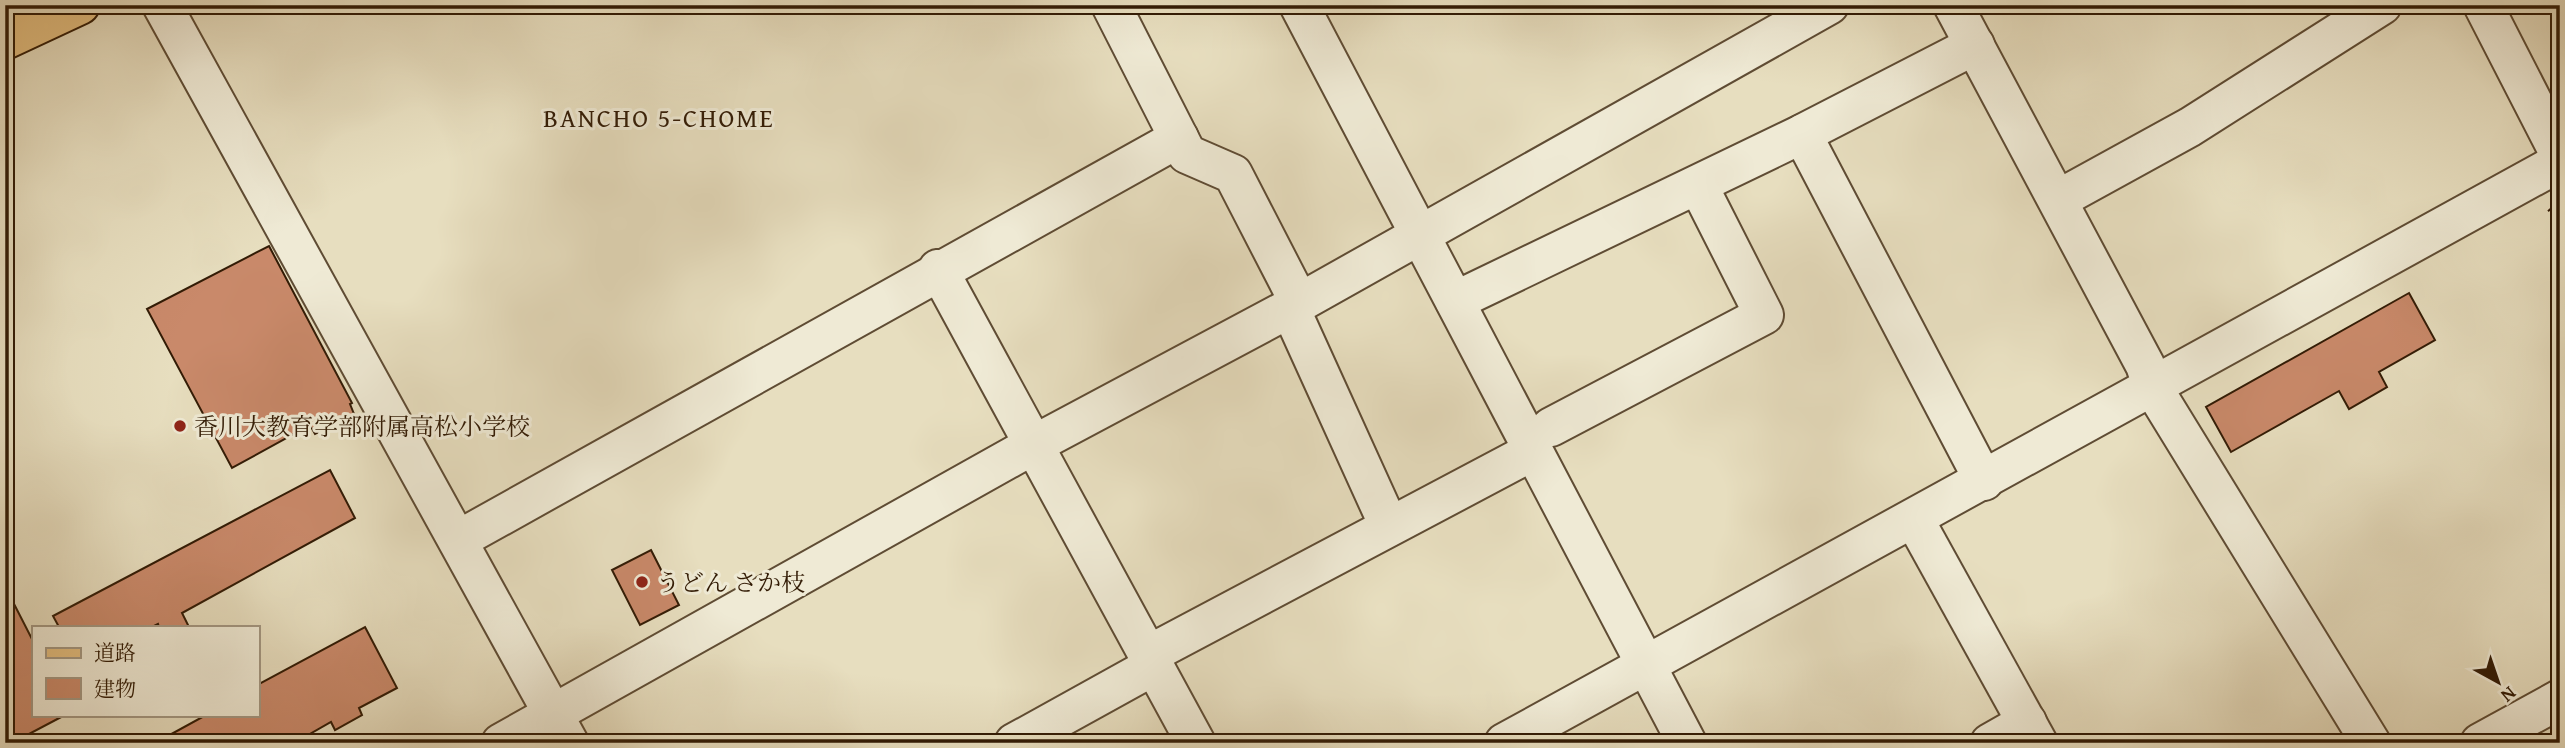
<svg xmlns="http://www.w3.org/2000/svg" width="2565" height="748" font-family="'Gentium Book Plus','Noto Serif JP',serif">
	<rect width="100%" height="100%" fill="#e7debf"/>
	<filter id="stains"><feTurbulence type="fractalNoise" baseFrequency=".00286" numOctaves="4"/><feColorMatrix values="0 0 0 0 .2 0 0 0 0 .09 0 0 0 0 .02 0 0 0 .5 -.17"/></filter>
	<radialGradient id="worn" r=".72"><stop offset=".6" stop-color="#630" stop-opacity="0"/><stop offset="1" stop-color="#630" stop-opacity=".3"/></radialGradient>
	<g fill="#c9896a" stroke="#321b05" stroke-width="2">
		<path d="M269,246L352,403L350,404L354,414L315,434L310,425L232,468L147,309Z"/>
		<path d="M2409,293L2435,340L2379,372L2387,387L2349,409L2339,391L2231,452L2206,407Z"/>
		<path d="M330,470L355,518L182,613L189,627H159L158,624L152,627H59L53,616Z"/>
		<path d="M651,550L679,605L640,625L612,570Z"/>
		<path d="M12,600L33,641V715H65L12,743H5V604Z"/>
		<path d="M365,627L397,688L359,708L362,715L335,730L331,722L294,743H155L206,715H257V685Z"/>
	</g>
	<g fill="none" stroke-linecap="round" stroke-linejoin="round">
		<defs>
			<g id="minor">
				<path d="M162,5L569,743"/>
				<path d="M1111,5L1187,154L1233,174L1299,302"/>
				<path d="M1299,5L1687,743"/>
				<path d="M1953,5L2145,365L2153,388L2371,743"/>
				<path d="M2483,5L2560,155"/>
				<path d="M1802,134L1984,481"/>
				<path d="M2059,199L2190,127L2382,5"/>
				<path d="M938,269L1196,743"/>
				<path d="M1455,301L1802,134L1975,45"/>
				<path d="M1290,308L1389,526"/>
				<path d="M1551,427L1764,315L1698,185"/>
				<path d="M1914,519L2038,743"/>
				<path d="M458,540L1179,138"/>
				<path d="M1148,655L1516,460"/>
				<path d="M501,743L1035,444L1290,308L1829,5"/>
				<path d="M1014,743L1155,665"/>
				<path d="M1504,743L2560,162"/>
				<path d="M1990,743L2027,722"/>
				<path d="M2480,743L2560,699"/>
			</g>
			<path id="major" d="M5,40L80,5"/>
		</defs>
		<use href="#minor" stroke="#5f4c34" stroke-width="42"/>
		<use href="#major" stroke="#321b05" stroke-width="42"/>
		<path stroke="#321b05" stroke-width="4.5" stroke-dasharray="2 3.5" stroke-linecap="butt" d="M2549,209L2560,221"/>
		<use href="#minor" stroke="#efead5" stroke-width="38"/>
		<use href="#major" stroke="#e4bf80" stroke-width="38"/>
	</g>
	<g fill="#8f2418" stroke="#efead5" stroke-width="2.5">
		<circle cx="180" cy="426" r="7"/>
		<circle cx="642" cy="582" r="7"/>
	</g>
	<g text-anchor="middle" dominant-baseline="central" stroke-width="6" stroke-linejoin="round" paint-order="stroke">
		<g font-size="24" fill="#321b05" stroke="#efead5" text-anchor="start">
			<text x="194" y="426">香川大教育学部附属高松小学校</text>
			<text x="656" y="582">うどん さか枝</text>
		</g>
		<g font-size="26" letter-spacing="2" fill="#321b05" stroke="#efead5">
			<text x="659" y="117">BANCHO 5-CHOME</text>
		</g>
	</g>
	<rect width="2565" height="748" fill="none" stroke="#e7debf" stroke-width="28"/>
	<rect x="7" y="7" width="2551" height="734" fill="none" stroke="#321b05" stroke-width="3.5"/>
	<rect x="14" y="14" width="2537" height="720" fill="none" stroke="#321b05" stroke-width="2"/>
	<rect x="32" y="626" width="228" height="91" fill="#efead5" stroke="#a39782" stroke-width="2"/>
	<rect x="46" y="648" width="35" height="10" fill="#e4bf80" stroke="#a39782" stroke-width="2"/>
	<text x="94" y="660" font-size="21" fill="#321b05">道路</text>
	<rect x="46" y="678" width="35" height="21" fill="#c9896a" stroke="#a39782" stroke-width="2"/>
	<text x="94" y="696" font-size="21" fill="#321b05">建物</text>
	<g transform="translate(2498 682) rotate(140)" stroke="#efead5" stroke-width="5" paint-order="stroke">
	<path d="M0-5L12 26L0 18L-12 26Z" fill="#321b05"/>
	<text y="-10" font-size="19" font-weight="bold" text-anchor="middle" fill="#321b05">N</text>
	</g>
	<rect width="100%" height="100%" filter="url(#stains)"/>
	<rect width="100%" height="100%" fill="url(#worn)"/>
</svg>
